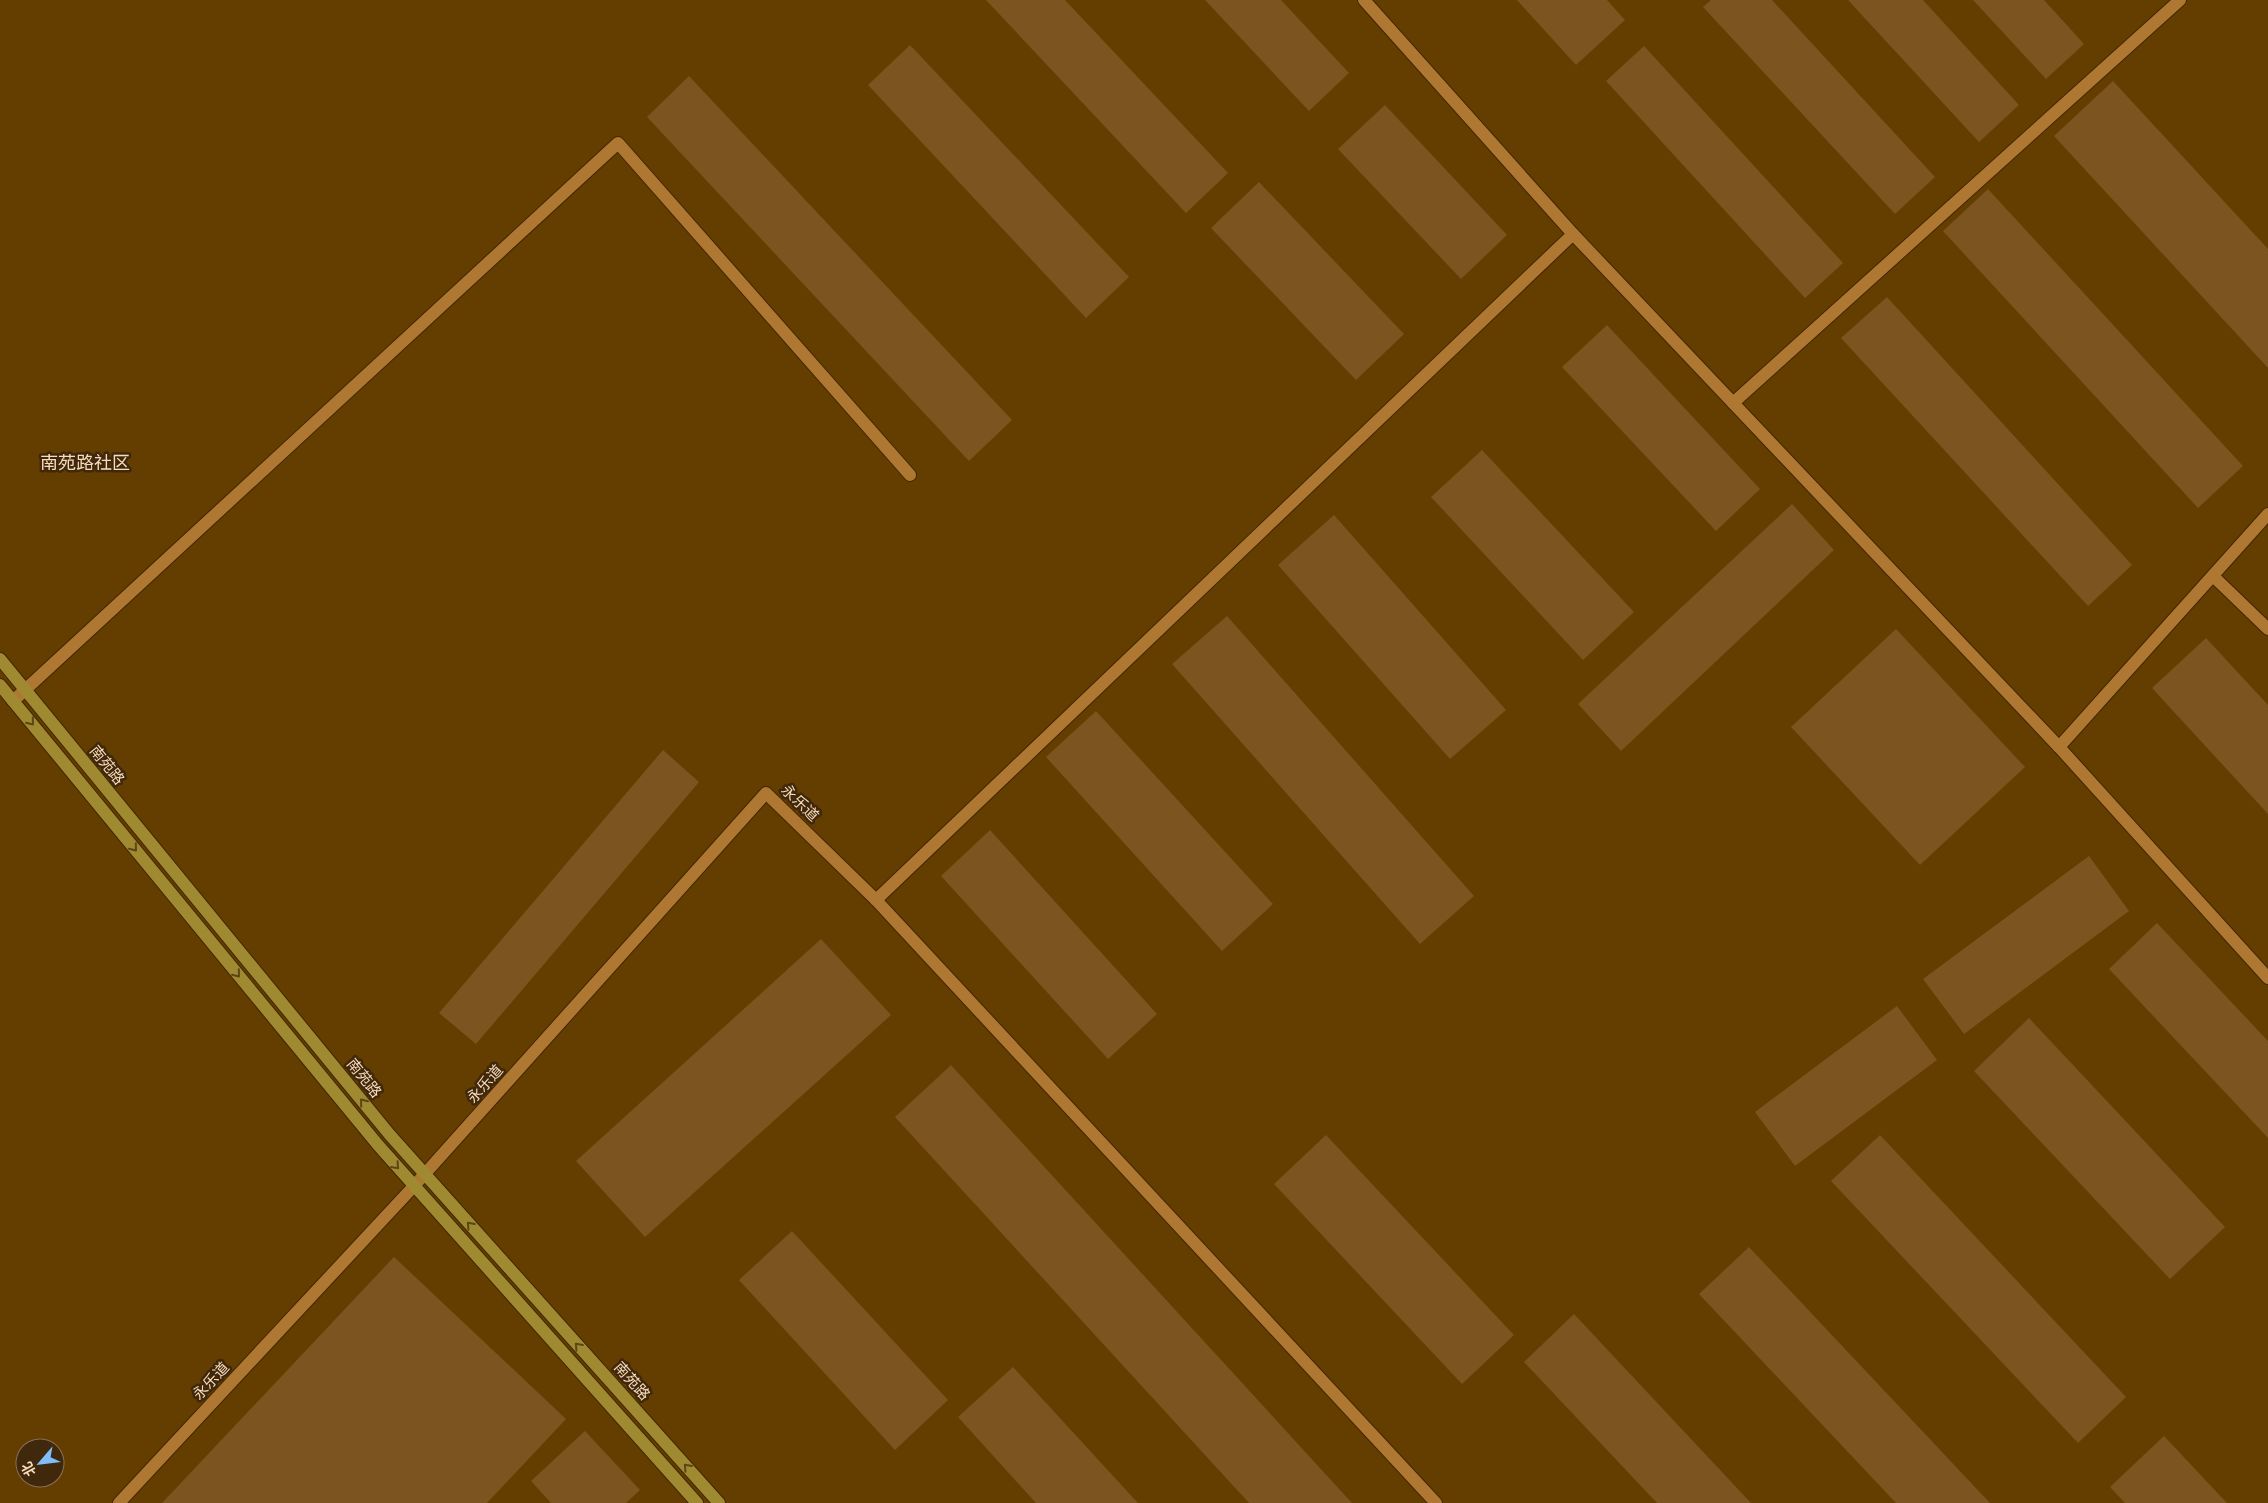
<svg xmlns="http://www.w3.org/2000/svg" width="2268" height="1503" font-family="Cabin,'Noto Sans SC',sans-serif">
	<rect width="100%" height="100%" fill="#643d00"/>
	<g fill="#7c541f">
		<path d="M986,0H1065L1228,173L1186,213Z"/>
		<path d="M1205,0H1281L1349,73L1309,111Z"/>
		<path d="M1517,0H1607L1625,20L1576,65Z"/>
		<path d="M1711,0H1772L1935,177L1895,214L1703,7Z"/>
		<path d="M1848,0H1923L2019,105L1979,142Z"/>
		<path d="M1973,0H2044L2084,44L2046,79Z"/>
		<path d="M910,45L1129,277L1086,318L868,85Z"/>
		<path d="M1644,46L1843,263L1805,298L1606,81Z"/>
		<path d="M689,76L1012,420L969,461L647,117Z"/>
		<path d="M2113,81L2268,249V368L2054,136Z"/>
		<path d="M1385,105L1507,235L1461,279L1338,149Z"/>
		<path d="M1259,182L1404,334L1356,380L1211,228Z"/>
		<path d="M1988,189L2243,466L2198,508L1943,231Z"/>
		<path d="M1887,297L2132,565L2088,606L1841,338Z"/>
		<path d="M1607,325L1760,489L1716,531L1562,367Z"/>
		<path d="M1482,450L1634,612L1583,660L1431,497Z"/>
		<path d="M1792,504L1834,550L1621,751L1578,704Z"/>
		<path d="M1334,515L1506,710L1450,759L1278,565Z"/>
		<path d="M1227,616L1474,896L1420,944L1172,664Z"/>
		<path d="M1896,629L2025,767L1920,865L1791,727Z"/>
		<path d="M2206,638L2268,705V814L2152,688Z"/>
		<path d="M1096,711L1273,904L1222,951L1046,757Z"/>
		<path d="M663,750L699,782L476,1044L439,1013Z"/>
		<path d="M990,830L1157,1014L1108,1059L941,876Z"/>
		<path d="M2089,856L2129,911L1964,1034L1923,979Z"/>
		<path d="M2157,923L2268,1041V1138L2109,969Z"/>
		<path d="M821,939L891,1015L645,1237L576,1161Z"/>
		<path d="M1897,1006L1937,1060L1795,1166L1755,1112Z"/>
		<path d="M2029,1018L2225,1227L2170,1279L1974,1071Z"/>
		<path d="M951,1065L1352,1503H1249L895,1117Z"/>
		<path d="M1326,1135L1514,1335L1462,1384L1274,1184Z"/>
		<path d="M1880,1135L2126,1397L2078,1443L1831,1181Z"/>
		<path d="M792,1231L948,1400L895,1450L739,1280Z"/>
		<path d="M1749,1247L1990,1503H1896L1699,1294Z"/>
		<path d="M394,1257L566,1419L487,1503H162Z"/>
		<path d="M1574,1314L1751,1503H1657L1524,1362Z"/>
		<path d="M1013,1367L1138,1503H1036L958,1417Z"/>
		<path d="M585,1431L640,1490L626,1503H551L531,1481Z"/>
		<path d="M2164,1436L2227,1503H2125L2110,1487Z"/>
	</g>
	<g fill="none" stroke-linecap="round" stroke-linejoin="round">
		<defs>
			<g id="street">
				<path d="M1364,0L1573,234L2059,747L2268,978"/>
				<path d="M1733,403L2180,0"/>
				<path d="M2213,576L2268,629"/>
				<path d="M13,701L618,143L910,475"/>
				<path d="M2059,747L2268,514"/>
				<path d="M876,900L1573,234"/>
				<path d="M119,1503L414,1186L766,793L876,900L1436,1503"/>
			</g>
			<g id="secondary">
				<path d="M0,659L390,1135L719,1503"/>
				<path d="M0,685L378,1145L697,1503"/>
			</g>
		</defs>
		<use href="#street" stroke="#422700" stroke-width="14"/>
		<use href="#secondary" stroke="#422700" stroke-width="14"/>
		<use href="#street" stroke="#ae7832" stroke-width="12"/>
		<use href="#secondary" stroke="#9f8931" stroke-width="12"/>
	</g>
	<defs><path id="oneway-chevron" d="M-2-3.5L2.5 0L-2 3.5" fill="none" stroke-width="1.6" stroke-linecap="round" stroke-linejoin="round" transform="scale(1.25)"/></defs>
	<g stroke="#5c4516">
		<use href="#oneway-chevron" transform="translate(31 722) rotate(51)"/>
		<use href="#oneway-chevron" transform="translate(134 848) rotate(51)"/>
		<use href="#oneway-chevron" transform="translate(237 974) rotate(51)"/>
		<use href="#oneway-chevron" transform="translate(363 1102) rotate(-129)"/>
		<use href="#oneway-chevron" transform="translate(396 1166) rotate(48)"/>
		<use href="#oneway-chevron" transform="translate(470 1225) rotate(-132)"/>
		<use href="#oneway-chevron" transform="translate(578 1346) rotate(-132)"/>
		<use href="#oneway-chevron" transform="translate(687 1467) rotate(-132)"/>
	</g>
	<g text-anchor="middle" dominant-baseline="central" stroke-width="5" stroke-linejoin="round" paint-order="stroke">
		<g font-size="15" fill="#f8dbba" stroke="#3f280b">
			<text transform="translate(107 765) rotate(51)">南苑路</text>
			<text transform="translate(800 803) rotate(44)">永乐道</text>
			<text transform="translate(364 1078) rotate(51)">南苑路</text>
			<text transform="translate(485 1084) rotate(-48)">永乐道</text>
			<text transform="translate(211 1381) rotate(-47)">永乐道</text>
			<text transform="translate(632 1381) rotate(48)">南苑路</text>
		</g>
		<g font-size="18" fill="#f8dbba" stroke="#3f280b">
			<text x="85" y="463">南苑路社区</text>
		</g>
	</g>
	<g transform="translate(40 1463) rotate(242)"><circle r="24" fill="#3f280b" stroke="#897051"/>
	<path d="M0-4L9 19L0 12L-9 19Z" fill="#81bdfa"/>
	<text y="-8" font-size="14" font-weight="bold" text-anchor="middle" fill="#f8dbba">北</text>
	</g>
</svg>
